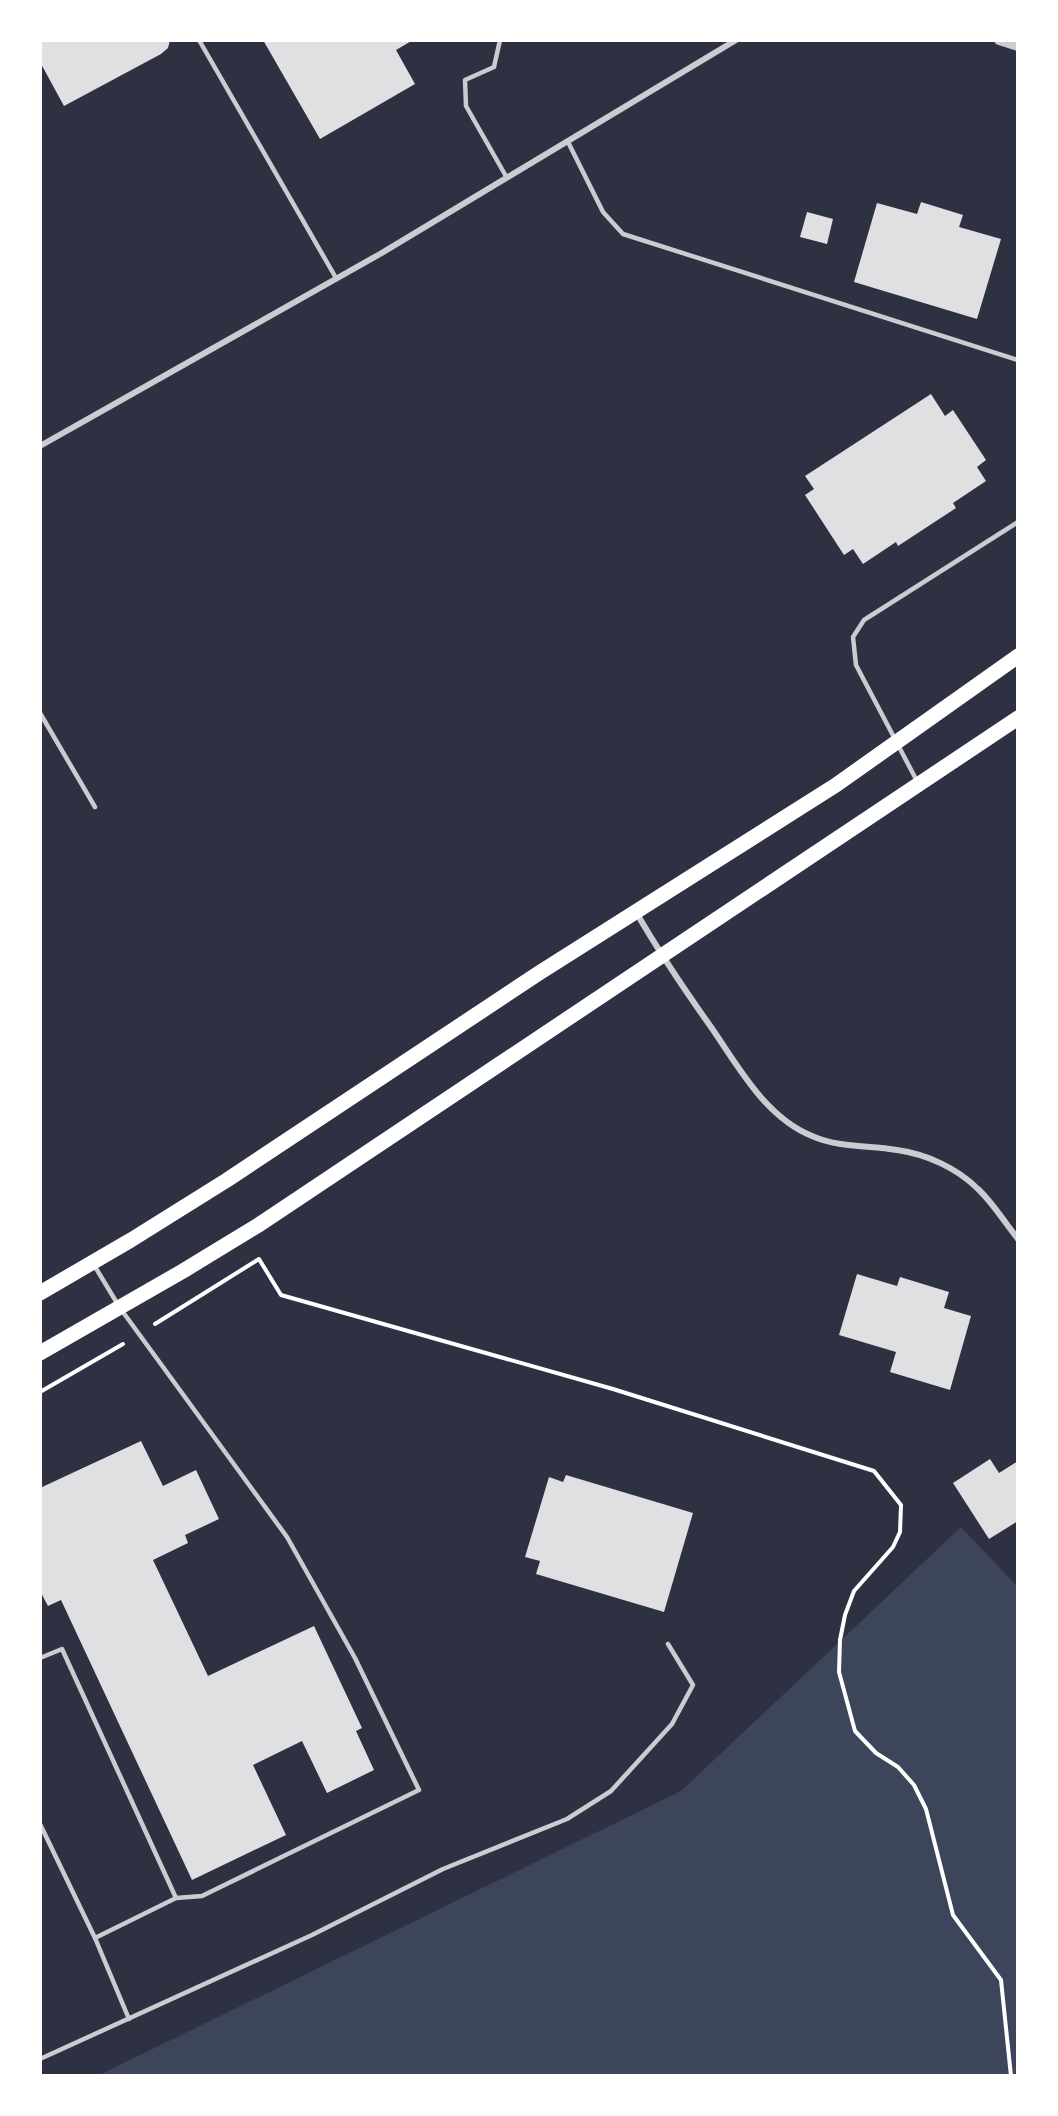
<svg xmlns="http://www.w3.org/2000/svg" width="1058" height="2116" font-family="Roboto,sans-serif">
	<rect width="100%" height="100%" fill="#2d3142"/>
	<path fill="#3c4559" d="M961,1527L1017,1586V2075L97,2076L681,1791Z"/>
	<g fill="#e0e0e3">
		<path d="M45,40H170L168,48L161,54L64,106L40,62V43Z"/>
		<path d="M263,40H413L396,50L415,84L320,139Z"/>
		<path d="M921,202L963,215L959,227L1001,239L977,319L854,282L877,203L917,214Z"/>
		<path d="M807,212L833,219L827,244L800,237Z"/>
		<path d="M931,394L945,416L953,410L986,460L977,467L986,481L953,503L956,508L898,546L896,542L863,564L853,549L844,555L805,495L814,489L805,476Z"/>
		<path d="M857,1274L897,1286L900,1277L949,1292L944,1308L971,1316L950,1390L890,1372L896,1352L839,1335Z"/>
		<path d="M141,1441L163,1486L196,1470L219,1519L185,1535L188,1543L153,1560L208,1676L314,1626L362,1728L356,1731L374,1770L327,1793L302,1741L253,1765L286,1835L192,1880L61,1600L48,1606L40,1591V1488Z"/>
		<path d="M990,1459L999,1473L1018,1461V1521L989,1539L953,1483Z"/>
		<path d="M566,1475L693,1513L664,1612L536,1574L540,1561L525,1557L549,1477L563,1482Z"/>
	</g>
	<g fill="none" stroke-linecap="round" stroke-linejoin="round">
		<g stroke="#fff" stroke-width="4">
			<path d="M155,1324L259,1259L281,1295L613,1389L874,1471L901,1505L900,1532L893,1547L854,1591L845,1615L840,1640L839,1672L855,1731L876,1753L898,1767L914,1785L926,1809L953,1915L1001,1980L1011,2076"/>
			<path d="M40,1392L123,1344"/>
		</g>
		<g stroke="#caccd0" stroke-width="4.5">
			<path d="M199,40L336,278"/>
			<path d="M500,40L494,67L465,80L466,106L507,178"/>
			<path d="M568,142L603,212L623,234L1018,360"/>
			<path d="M40,713L95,807"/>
			<path d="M918,783L856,665L853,637L864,620L1018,522"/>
			<path d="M40,1658L62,1649L176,1898L202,1896L419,1790L355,1658L287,1537L120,1308L94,1265"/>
			<path d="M40,1824L95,1938L176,1898"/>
			<path d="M95,1938L129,2019"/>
			<path d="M40,2059L312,1935L443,1869L567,1819L611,1791L672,1724L693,1685L668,1644"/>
		</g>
		<g stroke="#caccd0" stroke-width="6">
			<path d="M40,446L380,254L736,40"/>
			<path d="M636,912C659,952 684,989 711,1027C738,1066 765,1117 812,1136C839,1148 868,1145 897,1150C926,1154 957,1168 978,1189C993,1203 1005,1223 1018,1239"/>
		</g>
		<path stroke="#caccd0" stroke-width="10" d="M999,40L1018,46"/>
		<g stroke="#fff" stroke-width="15">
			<path d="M40,1293L131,1240L227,1180L539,973L836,785L1018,656"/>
			<path d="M40,1353L183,1271L260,1224L1018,718"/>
		</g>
	</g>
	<rect width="1058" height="2116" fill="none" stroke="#ffffff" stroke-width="84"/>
</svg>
